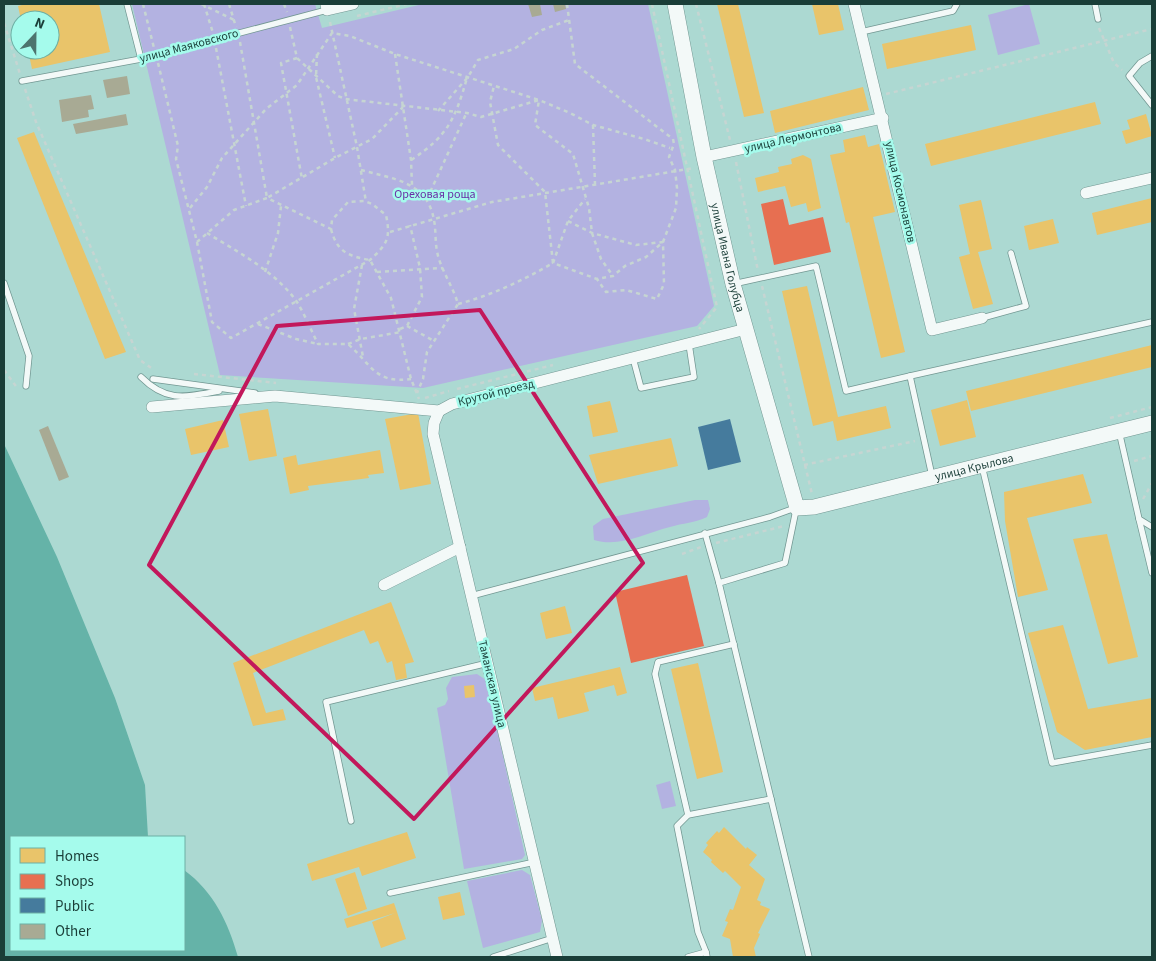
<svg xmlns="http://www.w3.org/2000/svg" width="1156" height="961" font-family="'Source Sans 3',sans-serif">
	<rect width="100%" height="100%" fill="#acd9d2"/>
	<g fill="#b3b2e1">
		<path d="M132,4H315L322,28L423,4H648L714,306L697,326L423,388L220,375Z"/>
		<path d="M1029,4L1040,44L998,55L988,15Z"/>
		<path d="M695,500H708L710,509L707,517C695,523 683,523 670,527C645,533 620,548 594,540L593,526L603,519Z"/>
		<path d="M477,674L486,680L525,855L522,859L464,869L437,708L445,705L448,699L446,688L452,677Z"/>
		<path d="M670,781L676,806L662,809L656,785Z"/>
		<path d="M522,870L530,875L542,920L540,932L483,948L467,881Z"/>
	</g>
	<path fill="#65b3a8" d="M4,444L57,557L115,698L145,785L148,837H11V950H184V870C214,892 228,922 238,957H4Z"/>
	<g fill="#e9c46a">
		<path d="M26,4H99L110,52L32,69L28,50H50V20H21L18,6Z"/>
		<path d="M717,4H738L764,113L744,117Z"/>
		<path d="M812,4H838L844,30L819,35Z"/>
		<path d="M971,25L976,50L887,69L882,44Z"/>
		<path d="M863,87L869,110L775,133L770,111Z"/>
		<path d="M1095,102L1101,124L931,166L925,144Z"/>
		<path d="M1146,114L1152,136L1126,144L1122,131L1130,129L1127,120Z"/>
		<path d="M34,132L126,352L105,359L17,138Z"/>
		<path d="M865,135L868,147L879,144L895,212L873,217L905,352L881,358L849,222L846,223L830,155L845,152L843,140Z"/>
		<path d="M803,155L811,159L821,208L808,212L806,203L791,207L785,186L758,192L755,178L779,172L778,167L792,164L791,159Z"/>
		<path d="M1152,198V222L1097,235L1092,213Z"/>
		<path d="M981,200L992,249L978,252L993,304L973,309L959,257L970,254L959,205Z"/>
		<path d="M1053,219L1059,243L1029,250L1024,226Z"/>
		<path d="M807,286L838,417L886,406L891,428L837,441L833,421L813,426L782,291Z"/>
		<path d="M1152,345V367L971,411L966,391Z"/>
		<path d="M967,400L976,437L940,446L931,410Z"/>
		<path d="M610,401L618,432L593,437L587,406Z"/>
		<path d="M268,409L277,456L249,461L239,414Z"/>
		<path d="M418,413L431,484L400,490L385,419Z"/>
		<path d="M223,420L229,447L191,455L185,429Z"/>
		<path d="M671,438L678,466L598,484L589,455Z"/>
		<path d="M380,450L384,473L368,475L369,478L308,486L309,490L290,494L283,458L296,455L298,465Z"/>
		<path d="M1083,474L1092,503L1027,518L1048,590L1018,597L1005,521L1004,492Z"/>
		<path d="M1107,534L1138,657L1108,664L1073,539Z"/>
		<path d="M391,602L414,662L405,664L407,678L396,680L392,661L387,663L378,641L370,644L364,630L253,673L266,713L283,709L286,720L253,726L233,663Z"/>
		<path d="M565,606L572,633L546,639L540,613Z"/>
		<path d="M1063,625L1088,709L1152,698V737L1085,750L1057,732L1028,633Z"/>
		<path d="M698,663L723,772L697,779L671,669Z"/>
		<path d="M620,667L627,693L617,696L614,685L584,693L589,711L558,719L553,697L535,701L532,688Z"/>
		<path d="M474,685L475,697L465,698L464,686Z"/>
		<path d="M724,827L746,849L747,847L757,855L749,865L765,879L757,900L761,902L760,905L770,909L758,933L760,934L754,948L756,957H733L730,939L722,936L728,922L725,921L730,909L733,910L741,887L725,871L723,873L711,862L712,860L703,852L708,845L706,843L717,831L719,833Z"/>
		<path d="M407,832L416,858L362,876L359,867L312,881L307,864Z"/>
		<path d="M355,872L367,909L348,916L335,879Z"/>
		<path d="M460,892L465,915L443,920L438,897Z"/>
		<path d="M394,903L406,939L381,948L372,922L395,913L347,928L344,919Z"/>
	</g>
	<g fill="#e76f51">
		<path d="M783,199L789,225L823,217L831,252L774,265L761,204Z"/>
		<path d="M687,575L704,646L631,663L615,592Z"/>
	</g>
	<path fill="#457b9d" d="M730,419L741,462L708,470L698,427Z"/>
	<g fill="#a8aa94">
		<path d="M528,4H540L542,15L532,17Z"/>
		<path d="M553,4H565L566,9L555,12Z"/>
		<path d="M127,76L130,94L107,98L103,80Z"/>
		<path d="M91,95L94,109L88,110L89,117L62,122L59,100Z"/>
		<path d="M126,114L128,125L76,134L73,124Z"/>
		<path d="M48,426L69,477L59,481L39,430Z"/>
	</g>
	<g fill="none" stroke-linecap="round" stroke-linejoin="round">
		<defs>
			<g id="lane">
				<path d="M127,4L141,59"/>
				<path d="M1095,4L1098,19"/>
				<path d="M861,32L953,11L957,4"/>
				<path d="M1152,56L1140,63L1129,76L1152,105"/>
				<path d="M22,81L141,59L327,10"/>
				<path d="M4,283L29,356L26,386"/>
				<path d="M733,284L816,266L846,391L910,376L932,476"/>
				<path d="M982,318L1026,306L1011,253"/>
				<path d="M633,358L641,388L694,377L689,344"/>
				<path d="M910,376L1152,322"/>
				<path d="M141,377C167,403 186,397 219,391"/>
				<path d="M153,379L255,393"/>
				<path d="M1119,431L1139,519L1152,527"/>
				<path d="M982,466L1052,763L1152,745"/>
				<path d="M796,510L785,563L719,583L809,957"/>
				<path d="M1139,519L1152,573"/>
				<path d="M705,533L719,583"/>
				<path d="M471,596L770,517L795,508"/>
				<path d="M688,815L655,674L658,662L734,644"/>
				<path d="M351,821L326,702L488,663"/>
				<path d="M390,893L535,862"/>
				<path d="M706,952L698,932L677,826L688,815L771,799"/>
				<path d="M493,957L553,938"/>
				<path d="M688,957L706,952L707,957"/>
			</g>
			<g id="street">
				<path d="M326,4L327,10L353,4"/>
				<path d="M854,4L932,330L982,318"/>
				<path d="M704,157L883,118"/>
				<path d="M1086,193L1152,178"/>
				<path d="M152,407L275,396L439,411L452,404L746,329"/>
				<path d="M439,411L434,423L433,434L557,957"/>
				<path d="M384,585L460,547"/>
			</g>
			<g id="secondary">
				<path id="s1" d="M675,4L704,157L733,284L797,508L814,507L1152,423"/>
			</g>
		</defs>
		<use href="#lane" stroke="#729792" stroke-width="7"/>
		<use href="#street" stroke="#729792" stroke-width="12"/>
		<use href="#secondary" stroke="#729792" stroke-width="16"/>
		<g stroke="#c6d5d2" stroke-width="2.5" stroke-dasharray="4 4" stroke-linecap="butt">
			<path d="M143,4L154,48"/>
			<path d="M201,4L234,20"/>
			<path d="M204,4L213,33"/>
			<path d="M229,4L236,27"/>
			<path d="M284,4L287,12"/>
			<path d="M567,4L575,64L673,139L674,144L669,157L675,170L677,188L676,208L663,242L646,257L625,266L613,276L597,279L553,263L568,221L585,199"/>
			<path d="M652,4L717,307L699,329"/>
			<path d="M696,4L730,140"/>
			<path d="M357,16L407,4"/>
			<path d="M330,22L357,147L366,202"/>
			<path d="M4,23L20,74"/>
			<path d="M290,27L297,58L338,96L345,99L467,113L481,117L539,100L570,113L593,125L644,139L670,148"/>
			<path d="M1099,28L1114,63L1122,70"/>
			<path d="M240,42L267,198L335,158L372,139L403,107"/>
			<path d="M216,48L246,206"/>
			<path d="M317,54L316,77L335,158"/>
			<path d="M395,54L411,160L412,185"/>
			<path d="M297,58L281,63L302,179"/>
			<path d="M158,63L178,146L176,159L197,242L212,322L231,338L370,260C387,244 391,239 386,215L372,204L365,201L348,202L332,220L331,229L267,198L234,210L197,242"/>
			<path d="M25,89L36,122L140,360L154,370"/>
			<path d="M886,94L1152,29"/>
			<path d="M438,111L468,77L478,60L514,49L542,30L569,20"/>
			<path d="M593,125L595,184"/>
			<path d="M411,160C448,136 455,119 467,78"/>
			<path d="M736,162L758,271"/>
			<path d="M361,170C393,179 427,181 434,220C436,230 435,241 437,251C440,269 453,286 458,304L427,352L423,379L417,393"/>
			<path d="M427,199L466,114"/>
			<path d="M190,208L207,187L222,158L266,109L297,85L332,33L350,36L395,54L539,100L535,125L573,154L589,208L592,233L601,259L613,276"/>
			<path d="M568,221L592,233L636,245L663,242L664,284L657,299L626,290L606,292L597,279"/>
			<path d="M331,229C337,252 348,256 370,260L391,298L411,379L419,399"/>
			<path d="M390,232L492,202L694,168"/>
			<path d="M207,233C238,252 276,272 297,302C305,315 311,330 318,344H348C372,365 375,384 411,379"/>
			<path d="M362,265L354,309L363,357"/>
			<path d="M265,272L278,233L281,206"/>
			<path d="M377,272L443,268"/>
			<path d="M762,286L812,494"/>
			<path d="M458,304C492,295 522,281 553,263L545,192L498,145L490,102L494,86"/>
			<path d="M258,324L296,339L318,344"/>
			<path d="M407,326L434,341"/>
			<path d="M400,329L407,326L422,297L420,268L410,225"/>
			<path d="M348,344L361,339L401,332"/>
			<path d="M4,370L18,389"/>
			<path d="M194,374L276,383"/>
			<path d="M457,389L553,365"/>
			<path d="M425,398L449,391"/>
			<path d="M1110,418L1152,407"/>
			<path d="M1134,461L1152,456"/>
			<path d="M804,465L915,441"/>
			<path d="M1143,499L1152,483"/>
			<path d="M716,543L784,526"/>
			<path d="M682,554L701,547"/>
		</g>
		<use href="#lane" stroke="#f3f9f8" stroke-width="5.5"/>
		<use href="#street" stroke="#f3f9f8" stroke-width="11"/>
		<use href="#secondary" stroke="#f3f9f8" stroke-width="15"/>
	</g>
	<path fill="none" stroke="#c2185b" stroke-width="4" stroke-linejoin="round" d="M480,310L643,563L414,819L149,565L277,326Z"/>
	<g text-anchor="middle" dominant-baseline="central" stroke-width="5" stroke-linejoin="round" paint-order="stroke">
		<g font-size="12" fill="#1a3e38" stroke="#a5fbec">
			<text transform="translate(189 46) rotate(-15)">улица Маяковского</text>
			<text transform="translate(793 138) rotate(-13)">улица Лермонтова</text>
			<text transform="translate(900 192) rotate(77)">улица Космонавтов</text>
			<text stroke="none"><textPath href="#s1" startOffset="259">улица Ивана Голубца</textPath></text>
			<text transform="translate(496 393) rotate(-14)">Крутой проезд</text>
			<text stroke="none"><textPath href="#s1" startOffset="701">улица Крылова</textPath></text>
			<text transform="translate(492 684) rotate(77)">Таманская улица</text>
		</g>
		<g font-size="12" fill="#692ea5" stroke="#a5fbec">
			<text x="435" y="194">Ореховая роща</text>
		</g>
	</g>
	<rect width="1156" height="961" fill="none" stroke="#1a3e38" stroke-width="10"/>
	<rect x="10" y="836" width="175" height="115" fill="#a5fbec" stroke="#6dafa4"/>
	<rect x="20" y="848" width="25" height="15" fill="#e9c46a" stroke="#6dafa4"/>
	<text x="55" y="861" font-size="15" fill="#1a3e38">Homes</text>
	<rect x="20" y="874" width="25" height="15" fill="#e76f51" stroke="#6dafa4"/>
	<text x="55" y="886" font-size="15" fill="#1a3e38">Shops</text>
	<rect x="20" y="898" width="25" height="15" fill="#457b9d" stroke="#6dafa4"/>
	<text x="55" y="911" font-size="15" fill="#1a3e38">Public</text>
	<rect x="20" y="924" width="25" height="15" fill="#a8aa94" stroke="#6dafa4"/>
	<text x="55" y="936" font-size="15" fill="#1a3e38">Other</text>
	<g transform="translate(35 35) rotate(22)"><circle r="24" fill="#a5fbec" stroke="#6dafa4"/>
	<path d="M0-4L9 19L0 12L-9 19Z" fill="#4d746e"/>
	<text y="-8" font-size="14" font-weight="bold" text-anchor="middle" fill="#1a3e38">N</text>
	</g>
</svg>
